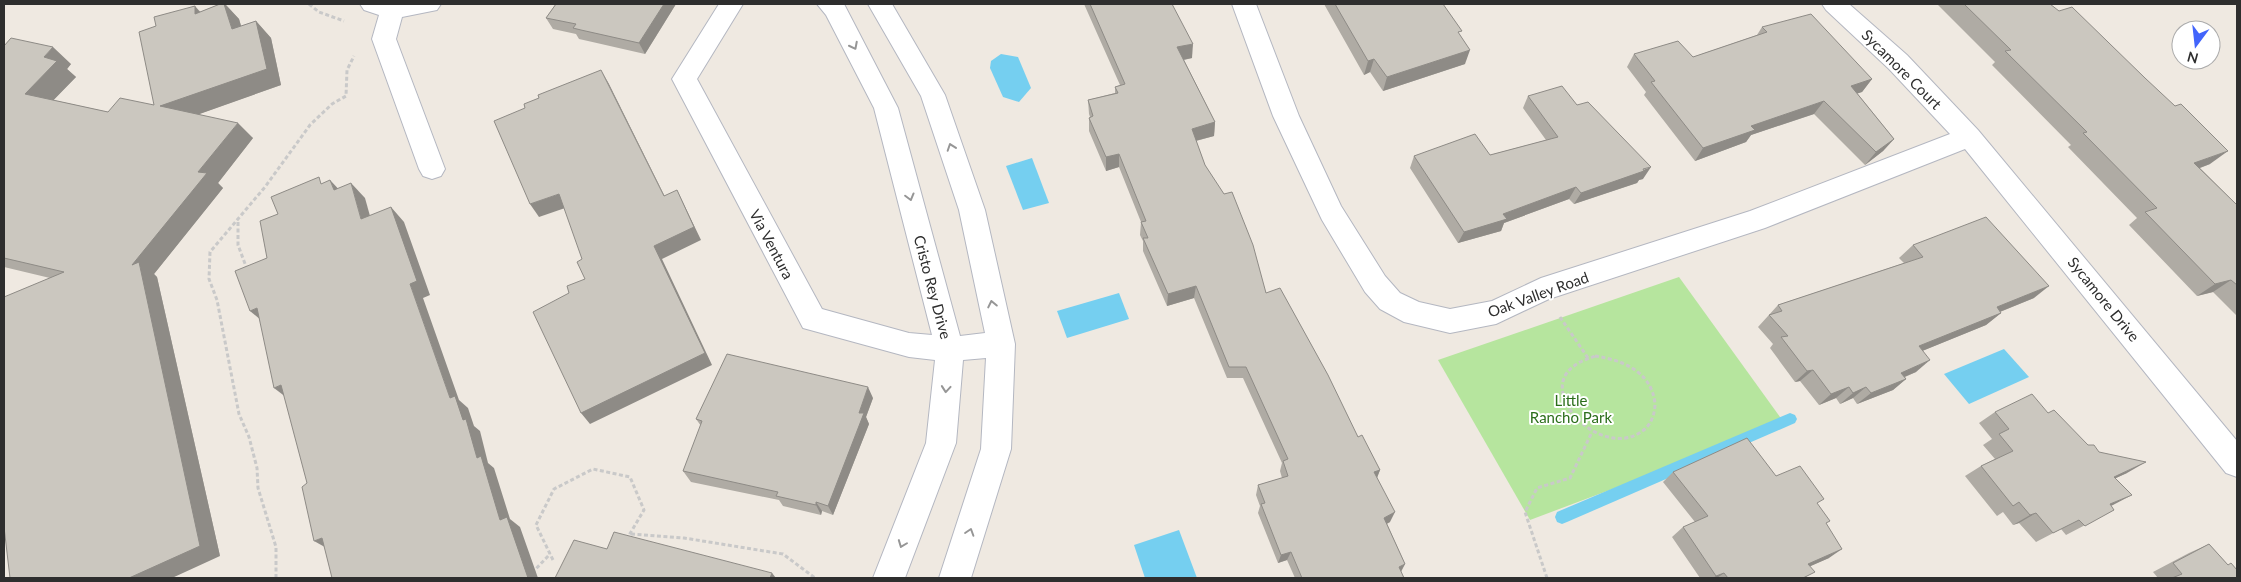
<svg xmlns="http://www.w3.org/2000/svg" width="2241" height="582" font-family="Lato,sans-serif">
	<rect width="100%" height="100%" fill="#efe9e1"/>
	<path fill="#b6e59e" d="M1679,277L1785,424L1530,520L1438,360Z"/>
	<g fill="#75cff0">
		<path d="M1001,54L1018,57L1031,88L1019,102L1003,97L990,68L991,61Z"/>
		<path d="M1032,158L1049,203L1023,210L1006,166Z"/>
		<path d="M1119,293L1129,319L1067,338L1057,311Z"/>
		<path d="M2004,349L2029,377L1969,404L1944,374Z"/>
		<path d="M1179,530L1197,578H1145L1134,545Z"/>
	</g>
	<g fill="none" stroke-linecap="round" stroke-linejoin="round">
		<path fill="#75cff0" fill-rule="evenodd" d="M1790,413L1795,415L1797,419L1795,423L1567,522L1562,524L1557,522L1555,517L1557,512Z"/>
		<defs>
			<g id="minor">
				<path d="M360,4H441L437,10L402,17L396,39L445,169L441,176L432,179L423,176L419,169L372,39L379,15L364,10Z"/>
				<path d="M719,4H743L697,79L822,309L909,333L932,335L874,108L826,15L817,4H844L898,108L960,336L985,333L959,210L921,96L868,4H892L945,95L985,210L1015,344L1011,449L971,578H939L981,449L986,358L963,360L956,443L905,578H873L926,443L935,360L909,357L803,328L672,79Z"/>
				<path d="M1232,4H1256L1299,116L1341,206L1385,276L1400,293L1419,302L1450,309L1492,301L1541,278L1750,211L1950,134L1889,69L1826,10L1822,4H1849L1907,55L1978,130L2237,441V477L2226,473L1965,149L1765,228L1549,299L1496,324L1450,333L1404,322L1380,309L1365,292L1322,220L1273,116Z"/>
			</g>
		</defs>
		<use href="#minor" stroke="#b4b7c1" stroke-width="2"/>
		<g stroke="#c9c9c9" stroke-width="3" stroke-dasharray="4 2.5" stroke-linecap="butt">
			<path d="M309,4L319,12L344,21"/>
			<path d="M238,222V245L247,269"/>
			<path d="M1560,317L1588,358"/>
			<path d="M1595,356C1623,360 1652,372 1655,404C1655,412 1652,422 1646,428C1606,465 1534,394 1574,366C1580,361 1588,359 1595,356Z"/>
			<path d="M631,534L684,538L783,554L815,578"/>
			<path d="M553,560L536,525L554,489L593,469L630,477L644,510L628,537"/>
			<path d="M532,573L550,554"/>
			<path d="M276,578V547L258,488L257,468L249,437L239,414L217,300L209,279L210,252L265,187L310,125L332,104L346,96L347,70L354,56"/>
			<path d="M1547,578L1525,512L1537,488L1570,478L1592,432"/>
		</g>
		<use href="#minor" fill="#fff" fill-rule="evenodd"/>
	</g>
	<g fill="#afaba4">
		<path d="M220,4H225L239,19L241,26L256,21L271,38L281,85L199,114L253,138L218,183L223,188L154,274L157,277L220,556L50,278L4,267V46L71,64L67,69L76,77L53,100L108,112L154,105L200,12Z"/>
		<path d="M556,4H676L645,54L588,41L579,39L576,34L553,29L546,18Z"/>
		<path d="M1084,4H1172L1192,58L1184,60L1215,122L1214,136L1196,141L1205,165L1266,293L1358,437L1380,470L1377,478L1390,522L1387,524L1405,564L1401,572L1404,578H1295L1287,560L1278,563L1258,513L1260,506L1256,495L1258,485L1282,478L1280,471L1282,463L1243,378H1227L1194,298L1167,306L1143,251V241L1140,235L1141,222L1119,167L1106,171L1089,131V118L1090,117L1089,114L1088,100L1115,93V87L1120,85Z"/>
		<path d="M1324,4H1443L1465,64L1383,91L1370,72L1364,75Z"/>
		<path d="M1937,4H2050L2210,164L2200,168L2237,205V316L2213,292L2197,296L2129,225L2137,218L2068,147L2071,145L1992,65L1995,62Z"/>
		<path d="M1762,27L1872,79L1862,92L1857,93L1894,139L1883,151L1865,165L1814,114L1751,135L1746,142L1695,161L1644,95L1646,92L1627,67L1634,54L1693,57L1757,35Z"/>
		<path d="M1528,96L1577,105L1643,179L1639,180L1637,183L1574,204L1569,199L1504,223L1501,231L1458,243L1410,168L1414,156L1490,155L1546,140L1523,108Z"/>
		<path d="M1913,245L2034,298L2000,312L2001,313L1986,325L1922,351L1916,372L1905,377L1906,379L1893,390L1857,404L1853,398L1840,404L1836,398L1819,405L1800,381L1795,382L1770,348L1773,344L1758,327L1778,305L1904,263L1899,258Z"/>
		<path d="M873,398L866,417L869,424L833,515L822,511L821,515L783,506L779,500L691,482L683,471L701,426L696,419Z"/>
		<path d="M1995,412L2048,413L2088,445L2127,473L2116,478L2111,506L2114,510L2066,535L2061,529L2036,542L2019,523L2013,525L2003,512L1997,516L1965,476L1981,466L1995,459L1983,445L1992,439L1979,423Z"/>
		<path d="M1673,472L1776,476L1817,504L1826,524L1829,558L1810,566L1806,578H1700L1672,537L1683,527L1695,522L1663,482Z"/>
		<path d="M2209,544L2228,565L2237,578H2158L2153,572L2189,553Z"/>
	</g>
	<g fill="#8e8b86">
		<path d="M224,4H225L239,19L247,46L232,29Z"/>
		<path d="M664,4H676L645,54L639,43Z"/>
		<path d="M195,6L210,23L195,14Z"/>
		<path d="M256,21L271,38L281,85L177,122L160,106Z"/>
		<path d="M1193,44L1192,58L1177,61V47Z"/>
		<path d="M53,47L71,64L67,69L76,77L44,110L25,94L44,57Z"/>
		<path d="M1470,50L1465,64L1383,91L1387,77Z"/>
		<path d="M1374,59L1370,72L1364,75L1368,61Z"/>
		<path d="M601,70L609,84L671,209L664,196Z"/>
		<path d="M1872,79L1862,92L1841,99L1851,86Z"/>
		<path d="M1824,101L1814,114L1751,135L1746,142L1695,161L1703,148L1751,126Z"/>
		<path d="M1215,122L1214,136L1191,142L1192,129Z"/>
		<path d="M238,123L253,138L218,183L223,188L154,274L157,277L220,556L172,578H129L132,265L198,172Z"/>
		<path d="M1894,139L1883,151L1865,165L1876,152Z"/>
		<path d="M2228,151L2210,164L2178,176L2194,163Z"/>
		<path d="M1119,154V167L1106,171V157Z"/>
		<path d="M1651,167L1643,179L1639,180L1637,183L1574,204L1581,193Z"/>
		<path d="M330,180L344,195L334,190Z"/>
		<path d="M351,183L365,198L375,234L361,219Z"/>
		<path d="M1576,187L1569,199L1504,223L1501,231L1458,243L1464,232L1503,214Z"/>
		<path d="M677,190L701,240L662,259L712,365L590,424L581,413L654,246Z"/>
		<path d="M559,194L568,207L539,217L530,204Z"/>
		<path d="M391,207L404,222L430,295L423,298L459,400L468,408L474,426L480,431L488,463L494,468L510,519L520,527L538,578H528L500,520L463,420L450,398L410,284Z"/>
		<path d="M2231,280L2213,292L2197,296L2215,284Z"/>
		<path d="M1196,286L1194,298L1167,306L1168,294Z"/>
		<path d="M2049,286L2034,298L1982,319L1997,307Z"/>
		<path d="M257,308L267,325L250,311Z"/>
		<path d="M2001,313L1986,325L1905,358L1919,346Z"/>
		<path d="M1930,360L1916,372L1887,384L1901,373Z"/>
		<path d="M1813,370L1800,381L1795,382L1807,371Z"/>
		<path d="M1906,379L1893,390L1857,404L1871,393Z"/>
		<path d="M281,385L291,401L274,388Z"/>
		<path d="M868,387L873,398L866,417L869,424L833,515L828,506L859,413Z"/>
		<path d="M1849,387L1836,398L1819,405L1831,394Z"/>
		<path d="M1866,387L1853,398L1840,404L1853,393Z"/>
		<path d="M2146,462L2127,473L2096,487L2114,477Z"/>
		<path d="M1380,470L1376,480L1374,472Z"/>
		<path d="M2132,495L2113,505L2091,514L2110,504Z"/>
		<path d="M816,502L822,511L821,515L816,505Z"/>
		<path d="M1395,512L1390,522L1379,527L1384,518Z"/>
		<path d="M2036,513L2019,523L2013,525L2030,515Z"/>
		<path d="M322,538L332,551L314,541Z"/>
		<path d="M1842,549L1829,558L1795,573L1808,564Z"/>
		<path d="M1291,552L1287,560L1278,563L1281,555Z"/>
		<path d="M1405,564L1400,573L1399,567Z"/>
		<path d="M772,573L776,578H770Z"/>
		<path d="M1724,573L1717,578H1713L1716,576Z"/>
	</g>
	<g fill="#cbc7bf" stroke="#8e8b86">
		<path d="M220,4H224L232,29L256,21L267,69L160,106L238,123L198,172L207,173L132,265L139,262L200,546L129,578H10L4,527V297L64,272L4,258V46L11,38L53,47L44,57L57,61L25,94L108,112L120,98L154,105L139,32L156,26L154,17L195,6V14Z"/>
		<path d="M556,4H664L639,43L581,30L573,28L576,24L546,18Z"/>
		<path d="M1090,4H1172L1193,44L1177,47L1215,122L1192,129L1205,165L1224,194L1232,192L1253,245L1266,293L1280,288L1328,375L1358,437L1362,435L1380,470L1374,472L1395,512L1384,518L1405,564L1399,567L1404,578H1302L1291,552L1281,555L1261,504L1265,503L1258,485L1288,476L1283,461L1288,459L1246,367H1229L1196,286L1168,294L1143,238H1148L1141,222L1146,221L1119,154L1106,157L1089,118L1093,116L1088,100L1118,93L1115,87L1125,84Z"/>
		<path d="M1335,4H1443L1462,31L1458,32L1470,50L1387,77L1374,59L1368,61Z"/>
		<path d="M1964,4H2050L2059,11L2072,7L2145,78L2175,106L2181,104L2228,151L2194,163L2237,205V285L2231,280L2215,284L2145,212L2157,208L2083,133L2087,132L2005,51L2011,50Z"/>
		<path d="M1811,14L1872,79L1851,86L1894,139L1876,152L1824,101L1751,126L1755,130L1703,148L1651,82L1655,81L1634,54L1678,41L1693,57L1767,32L1762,27Z"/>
		<path d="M601,70L664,196L677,190L694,227L654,246L705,353L581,413L533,312L569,293L567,286L585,279L577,262L582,259L559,194L530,204L494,121L525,108L524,104L539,98L538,95Z"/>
		<path d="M1562,86L1577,105L1588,102L1651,167L1643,169L1644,171L1581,193L1576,187L1503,214L1507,219L1464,232L1414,156L1475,134L1490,155L1558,137L1528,96Z"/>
		<path d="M319,177L321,184L330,180L334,190L351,183L361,219L391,207L417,281L410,284L450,398L455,396L463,420L466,419L477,458L481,456L500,520L507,517L528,578H332L322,538L314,541L302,487L307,483L281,385L274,388L257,308L250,311L235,271L267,258L260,221L278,214L271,197Z"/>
		<path d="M1986,217L2049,286L1997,307L2001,313L1919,346L1930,360L1901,373L1906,379L1871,393L1866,387L1853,393L1849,387L1831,394L1813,370L1807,371L1781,337L1788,336L1769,315L1782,311L1778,305L1923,257L1913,245Z"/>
		<path d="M727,354L868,387L859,413H864L828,506L816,502V505L776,496L778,492L683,471L702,421L696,419Z"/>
		<path d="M2032,394L2048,413L2054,410L2088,445H2094L2099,452L2146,462L2114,477L2132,495L2110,504L2114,510L2085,526L2079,520L2053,533L2036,513L2030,515L2019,502L2013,506L1981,466L2013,451L1999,434L2009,429L1995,412Z"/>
		<path d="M1747,438L1776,476L1800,466L1824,499L1817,503L1830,521L1826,523L1842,549L1808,564L1815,572L1803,578H1728L1724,573L1716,576L1683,527L1708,516L1673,472Z"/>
		<path d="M614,532L772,573L770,578H555L574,540L607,549Z"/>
		<path d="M2209,544L2228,565L2231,563L2237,570V578H2172L2182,574L2173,563Z"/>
	</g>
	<defs><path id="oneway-chevron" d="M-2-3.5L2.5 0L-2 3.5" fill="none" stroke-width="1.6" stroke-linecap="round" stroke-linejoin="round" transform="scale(1.25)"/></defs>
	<g stroke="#969696">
		<use href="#oneway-chevron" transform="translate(854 46) rotate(63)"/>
		<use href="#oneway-chevron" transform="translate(951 147) rotate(-109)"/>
		<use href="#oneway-chevron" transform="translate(910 197) rotate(75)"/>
		<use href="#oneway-chevron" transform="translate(992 304) rotate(-102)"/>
		<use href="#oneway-chevron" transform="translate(946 389) rotate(95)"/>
		<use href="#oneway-chevron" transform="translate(970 532) rotate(-72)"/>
		<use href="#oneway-chevron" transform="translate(902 544) rotate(111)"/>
	</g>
	<g text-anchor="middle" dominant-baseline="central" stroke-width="4" stroke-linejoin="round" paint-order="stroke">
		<g font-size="15" fill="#2e2e2e" stroke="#fff">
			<text transform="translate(1902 69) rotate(45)">Sycamore Court</text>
			<text transform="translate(772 244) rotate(62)">Via Ventura</text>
			<text transform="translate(933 287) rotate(75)">Cristo Rey Drive</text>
			<text transform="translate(1538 294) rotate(-20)">Oak Valley Road</text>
			<text transform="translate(2104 299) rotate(51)">Sycamore Drive</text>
		</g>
		<g font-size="15" fill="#2c6e1b" stroke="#fff">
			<text x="1571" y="400">Little<tspan x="1571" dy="17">Rancho Park</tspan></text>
		</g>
	</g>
	<rect width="2241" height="582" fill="none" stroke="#2e2e2e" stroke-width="10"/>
	<g transform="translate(2196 45) rotate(195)"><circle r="24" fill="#ffffff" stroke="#ababab"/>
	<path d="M0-4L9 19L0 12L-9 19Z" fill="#4264fb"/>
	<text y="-8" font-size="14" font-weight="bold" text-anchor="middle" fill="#2e2e2e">N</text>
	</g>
</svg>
